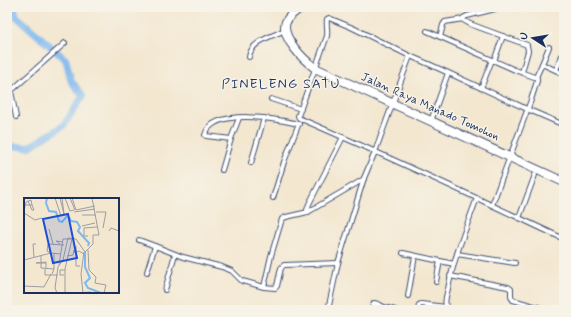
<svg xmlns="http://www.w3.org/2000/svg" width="571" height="317" font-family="Mynerve,sans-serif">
	<rect width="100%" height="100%" fill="#f7f3e8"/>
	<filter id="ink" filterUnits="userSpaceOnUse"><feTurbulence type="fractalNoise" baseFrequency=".025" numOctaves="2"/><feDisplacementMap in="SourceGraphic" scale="8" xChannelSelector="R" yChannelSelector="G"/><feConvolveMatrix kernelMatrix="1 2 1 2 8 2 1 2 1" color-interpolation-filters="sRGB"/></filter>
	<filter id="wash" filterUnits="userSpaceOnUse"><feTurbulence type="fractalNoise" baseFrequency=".012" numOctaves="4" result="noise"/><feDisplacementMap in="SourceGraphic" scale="16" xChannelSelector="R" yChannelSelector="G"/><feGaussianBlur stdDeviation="0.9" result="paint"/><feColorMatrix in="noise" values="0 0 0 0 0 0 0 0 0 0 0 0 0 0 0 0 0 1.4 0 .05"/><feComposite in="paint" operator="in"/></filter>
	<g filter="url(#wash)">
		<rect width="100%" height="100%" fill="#f3e7d0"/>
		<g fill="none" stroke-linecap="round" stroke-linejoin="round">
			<path stroke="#7db8ee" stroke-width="7" d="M7,146L29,147L63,126L83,96L71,81L66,60L16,16L14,7"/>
		</g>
	</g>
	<g filter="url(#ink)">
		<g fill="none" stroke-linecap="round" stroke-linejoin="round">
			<defs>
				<g id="street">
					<path d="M503,7L467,16L463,18V20L470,24L527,45L528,51L522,72"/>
					<path d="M427,31L515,70L537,78V81L531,100L492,205"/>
					<path d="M440,37L443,25L445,22L463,19"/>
					<path d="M549,47L542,64L564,74"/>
					<path d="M249,57C251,41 273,36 285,30"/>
					<path d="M7,59L11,91H7"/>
					<path d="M494,61L503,36"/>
					<path d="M556,70L564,51"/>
					<path d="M536,77L542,64"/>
					<path d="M481,88L492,60"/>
					<path d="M271,99L301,109"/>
					<path d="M16,117L11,91L65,43"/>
					<path d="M431,121L448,73"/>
					<path d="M564,125L527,109L431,65L410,56L353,28L329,18L327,19C326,25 328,30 327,36L298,116L299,118L301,119C390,157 477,198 564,239"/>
					<path d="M343,137L309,204L307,210L308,212L364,179"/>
					<path d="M231,139L206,136L205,135C213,107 278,119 299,124"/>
					<path d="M251,163L264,118"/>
					<path d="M222,170L231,139L239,118"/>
					<path d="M273,198L284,162L299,123"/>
					<path d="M519,218L535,175"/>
					<path d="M139,240L155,246"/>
					<path d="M403,253L454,264"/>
					<path d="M457,254L515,263"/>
					<path d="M563,261L564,262"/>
					<path d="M147,272L155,246L183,257L222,267L232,271L242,281L246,282L264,287L275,288L277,286L281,268L284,265L338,263"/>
					<path d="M450,276L508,287L511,289V297L513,300L548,310"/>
					<path d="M436,282L440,261"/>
					<path d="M264,287L271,256L282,219L286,217L308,212"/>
					<path d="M165,290L175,254"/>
					<path d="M408,296L415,256"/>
					<path d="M328,310L338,263L364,178L375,152L410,56"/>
					<path d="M371,310L374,303L378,304L384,307L395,310"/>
					<path d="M418,310L419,305L421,304L446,307"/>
					<path d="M447,310C444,303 446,296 448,289C454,257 466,228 477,198"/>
				</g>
				<path id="highway" d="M302,7C296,11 289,15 286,22C280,37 304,60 315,68L564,182"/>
			</defs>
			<use href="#street" stroke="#3b4b6f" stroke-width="6"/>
			<use href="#highway" stroke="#3b4b6f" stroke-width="10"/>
			<use href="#street" stroke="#fff" stroke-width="4"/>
			<use href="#highway" stroke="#fff" stroke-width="8"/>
		</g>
	</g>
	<g text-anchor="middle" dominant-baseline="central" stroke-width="3" stroke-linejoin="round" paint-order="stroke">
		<g font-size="12" fill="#1b2f5e" stroke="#f7f3e8">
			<text transform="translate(430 107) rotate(24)">Jalan Raya Manado Tomohon</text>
		</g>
		<g font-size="14" letter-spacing="1" fill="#1b2f5e" stroke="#f7f3e8">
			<text x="281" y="84">PINELENG SATU</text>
		</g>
	</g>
	<g transform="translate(24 198)">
		<rect width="95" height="95" fill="#f3e7d0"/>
		<path fill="none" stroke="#7db8ee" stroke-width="2" d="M23,0L22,5L25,13L32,14L35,23L38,24L44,17L47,23L53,24L56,29L54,33L65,45L64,48M61,54V69L66,80L61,85L64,90L77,95"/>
		<path fill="none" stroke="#9d9da2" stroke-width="1" d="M31,0L37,18L40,16M36,0L40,16M38,0L40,16M41,0L46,13L50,12M46,0L51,12M48,0L52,12M4,3L8,12H10L8,7M52,12L71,8M0,13L2,4L7,2L8,7H2M50,14L71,11M72,14H82L79,30M0,15L11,22L18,20M58,17H72M58,28L71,25M25,31L29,46M85,33L87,30L95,33M64,38H60V30L73,29M36,46L32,43L39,44M52,48V68H56M64,52L65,72L72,79L71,85L82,87L80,95M27,55L23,53L24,46L40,47M30,55V71M17,58V70L30,71L28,76M43,58L49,57L50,52L51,55L55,53L60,56M10,59L9,46H12M0,62L27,55L36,56M22,65H12L22,64V70M35,67L39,41H48L41,71V95M21,71V77H34M40,77H36V72H41M0,88L20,89L27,76M33,95L31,90L34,69L39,62L44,40L52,41L61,54L69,46V37H75L68,0M47,95L67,94M59,95L57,76L60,54"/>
		<path fill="#1d4ed8" fill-opacity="0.15" stroke="#1d4ed8" stroke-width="2" d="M44,16L53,60L29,65L19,21Z"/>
		<rect width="95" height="95" fill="none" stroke="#1b2f5e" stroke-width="2"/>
	</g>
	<rect width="571" height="317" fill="none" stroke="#f7f3e8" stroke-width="24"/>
	<g transform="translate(533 38) rotate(282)" stroke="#f7f3e8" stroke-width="3" paint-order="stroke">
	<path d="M0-3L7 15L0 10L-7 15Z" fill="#1b2f5e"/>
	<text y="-6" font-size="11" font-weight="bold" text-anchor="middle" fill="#1b2f5e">U</text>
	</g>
</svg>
